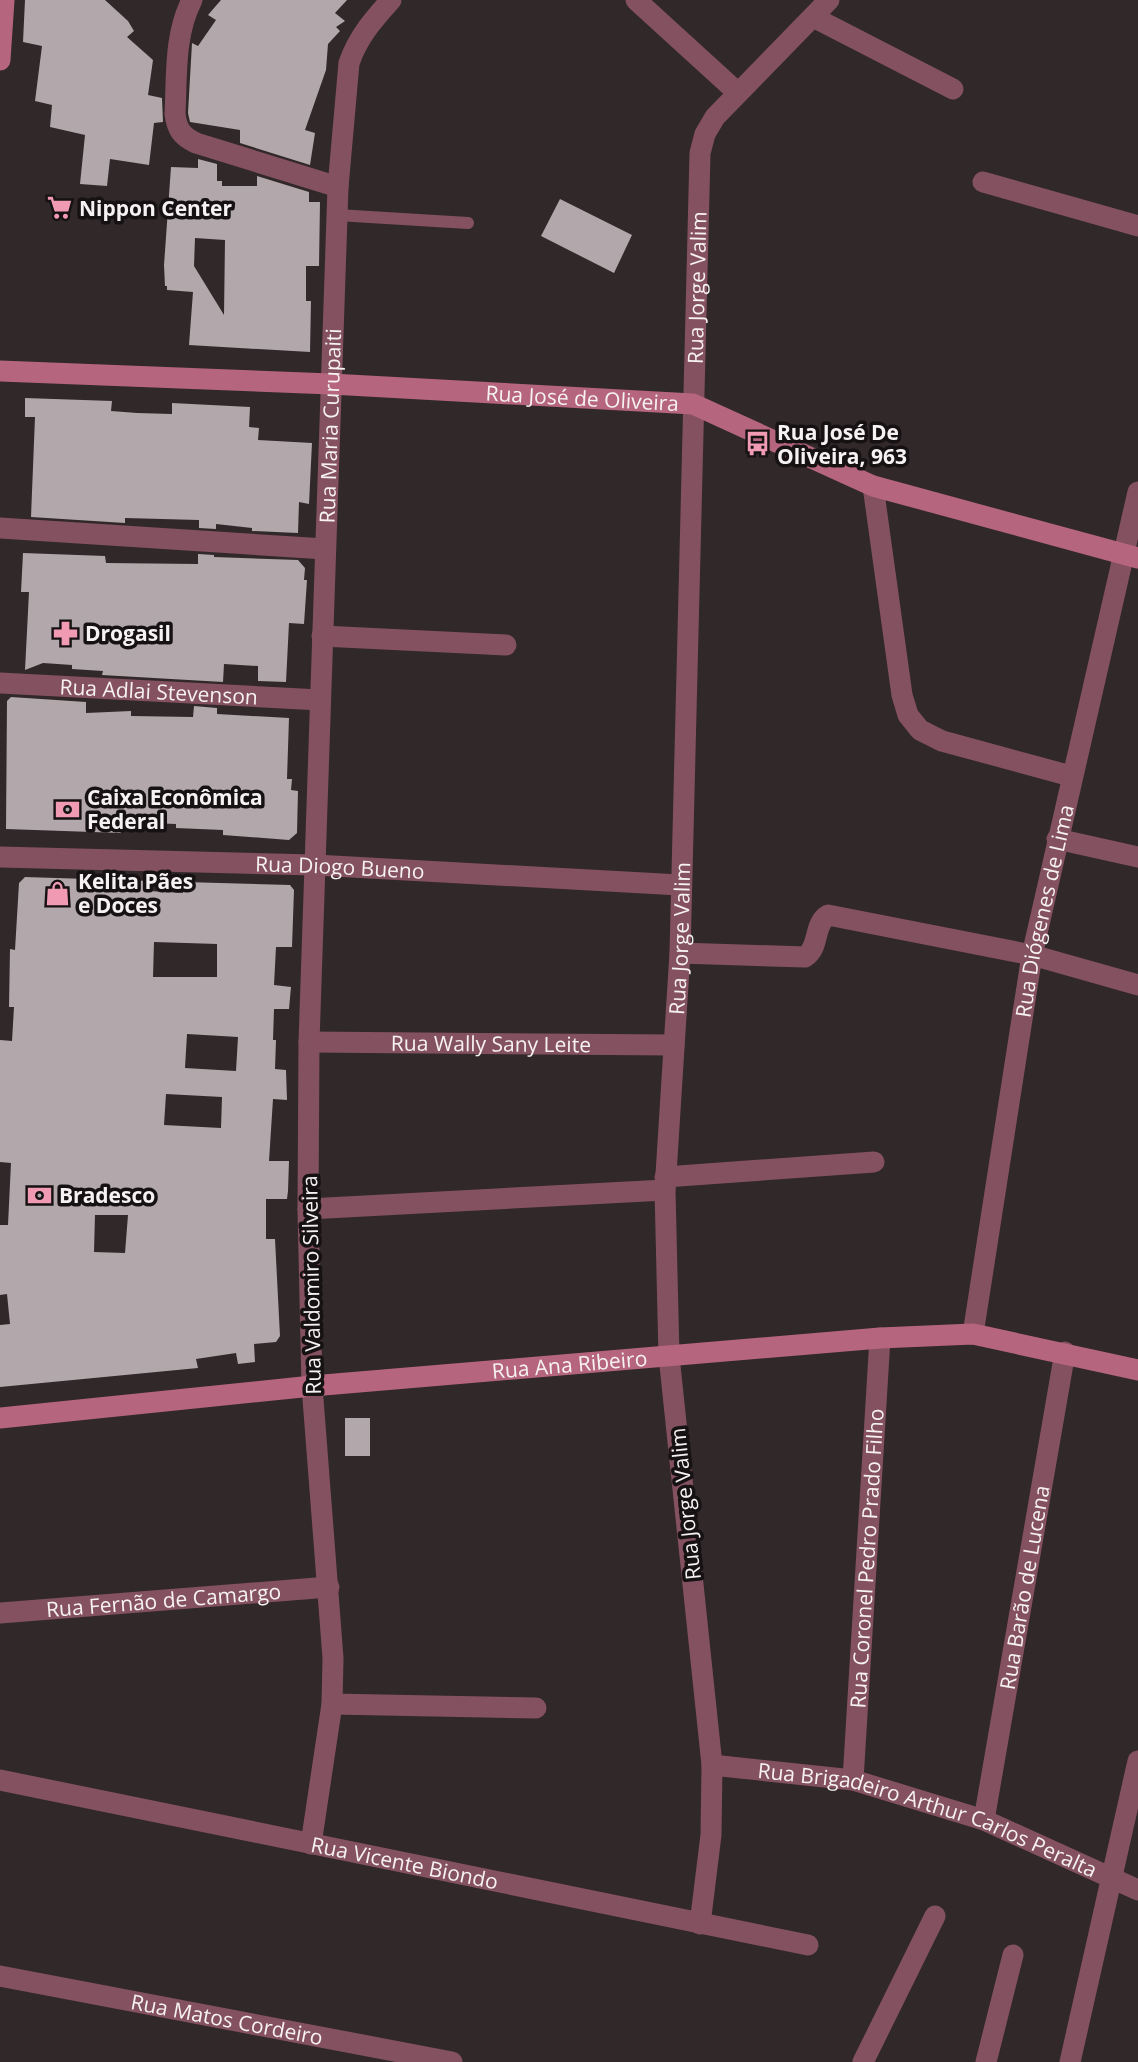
<svg xmlns="http://www.w3.org/2000/svg" width="1138" height="2062" font-family="'Open Sans',sans-serif">
	<rect width="100%" height="100%" fill="#31282a"/>
	<g fill="#b2a7aa" fill-rule="evenodd">
		<path d="M25,0H105L128,21L134,31L127,37L153,60L148,95L162,98L163,122L154,123L149,165L110,159L107,186L80,184L85,135L50,127L52,105L35,101L42,46L23,42Z"/>
		<path d="M221,0H347L335,13L345,21L336,27L340,31L328,44L326,70L305,130L315,133L310,165L240,143V130L190,122L188,113L192,43L198,46L216,20L208,15Z"/>
		<path d="M198,159L217,164V181H222V186H257V176L309,192V202H320L319,266H306V301H311L310,352L189,345L193,292L167,290V286H165L164,265L171,167L198,168ZM195,238L225,240L224,315L194,266Z"/>
		<path d="M560,199L632,235L614,273L541,236Z"/>
		<path d="M25,398L112,401L111,411L137,413L172,414V403L250,407L249,427L259,428L258,440L312,443L309,504L299,502L298,533L252,531V528L216,524V529L199,528V520L125,518V523L31,517L35,417H25Z"/>
		<path d="M23,553L105,556L106,563L198,564V554L214,555V557L298,560L305,568L304,580H307L304,624L289,623L286,682L258,681V666L224,664L223,682L102,675L103,671L72,669V665L43,663L25,670L29,592H21Z"/>
		<path d="M11,697L86,702V713L131,711V716L193,717L194,706L217,708V714L289,718L287,779H292L291,790L298,791L297,833L289,840L223,835V830L176,828V824L122,822L121,833L6,829L7,701Z"/>
		<path d="M25,877L150,881L149,891L183,893L184,882L290,885L294,890L292,947H276L274,985L291,987L289,1009H274L273,1040H276L275,1069L286,1070L287,1100L273,1099L269,1161H289L288,1191L287,1199H266V1239H275L280,1336L276,1342L254,1344L255,1362L238,1364L236,1353L196,1359L198,1368L0,1387V1325L10,1324L7,1294L0,1295V1225H8L11,1163L0,1162V1040L12,1041L14,1007H9L10,949L15,950L19,883ZM154,942L217,944V977H153ZM187,1034L238,1037L236,1071L185,1068ZM166,1094L222,1097L221,1128L164,1125ZM95,1215H128L125,1253L94,1252Z"/>
		<rect x="345" y="1418" width="25" height="38"/>
	</g>
	<g fill="none" stroke-linecap="round" stroke-linejoin="round">
		<path stroke="#845160" stroke-width="12" d="M337,215L468,223"/>
		<g stroke="#845160" stroke-width="21">
			<path d="M192,0C174,35 177,76 175,114C177,130 182,136 196,143L338,187"/>
			<path d="M636,0L738,93"/>
			<path d="M813,17L953,89"/>
			<path d="M983,182L1138,226"/>
			<path d="M873,486L902,695L908,715L920,730L942,741L1071,776"/>
			<path d="M0,528L325,549"/>
			<path d="M322,636L506,645"/>
			<path id="s1" d="M0,683L320,700"/>
			<path d="M1057,839L1138,857"/>
			<path id="s2" d="M0,857L315,865L680,885"/>
			<path d="M680,953L805,957C820,948 813,924 828,915L1032,955L1138,985"/>
			<path id="s3" d="M309,1042L674,1045"/>
			<path d="M665,1177L874,1162"/>
			<path d="M308,1209L665,1190"/>
			<path id="s4" d="M973,1334L1032,955L1138,492"/>
			<path id="s5" d="M0,1613L329,1587"/>
			<path d="M332,1704L536,1708"/>
			<path id="s6" d="M712,1765L853,1780L984,1820L1138,1890"/>
			<path id="s7" d="M0,1780L808,1945"/>
			<path id="s8" d="M853,1780L880,1338"/>
			<path id="s9" d="M984,1820L1065,1352"/>
			<path id="s10" d="M311,1844L332,1704L333,1658L312,1386L308,1209L309,1042L338,187L349,63C358,37 373,20 391,0"/>
			<path id="s11" d="M700,1924L711,1835L712,1765L669,1356L665,1190L680,953L700,153L705,134L715,117L829,0"/>
			<path id="s12" d="M0,1976L452,2062"/>
			<path d="M863,2062L935,1916"/>
			<path d="M986,2062L1013,1955"/>
			<path d="M1070,2062L1138,1761"/>
		</g>
		<g stroke="#b5657e" stroke-width="21">
			<path d="M0,60L4,0"/>
			<path id="s13" d="M0,371L331,384L693,404L873,486L1138,558"/>
			<path id="s14" d="M0,1418L312,1386L880,1338L973,1334L1138,1370"/>
		</g>
	</g>
	<defs>
		<symbol id="supermarket-bare" viewBox="-9 -9 18 18"><path d="M-6-5.5h2.5l.6 2H6L4.5 2H-2.5L-4.4-4H-6ZM-1.5 3.2a1.3 1.3 0 1 0 .1 0ZM3 3.2a1.3 1.3 0 1 0 .1 0Z" fill="#f19ab3" stroke="#161213" stroke-width="2.5" paint-order="stroke"/></symbol>
		<symbol id="bus-bare" viewBox="-9 -9 18 18"><path d="M-5-6H5V4H4V6H2V4H-2V6H-4V4H-5ZM-3.5-4V0h7V-4ZM-3.5 1.2v1.5H-2V1.2ZM2 1.2v1.5H3.5V1.2Z" fill="#f19ab3" stroke="#161213" stroke-width="2.5" paint-order="stroke"/></symbol>
		<symbol id="pharmacy-bare" viewBox="-9 -9 18 18"><path d="M-2-6h4v4h4v4h-4v4h-4v-4h-4v-4h4Z" fill="#f19ab3" stroke="#161213" stroke-width="2.5" paint-order="stroke"/></symbol>
		<symbol id="bank-bare" viewBox="-9 -9 18 18"><path d="M-6-4H6V4H-6ZM0-2.3a2.3 2.3 0 1 0 0 4.6a2.3 2.3 0 1 0 0-4.6Z" fill="#f19ab3" stroke="#161213" stroke-width="2.5" paint-order="stroke"/></symbol>
		<symbol id="shop-bare" viewBox="-9 -9 18 18"><path d="M-5-2.5h2.3a2.7 3.5 0 0 1 5.4 0H5L5.5 6h-11ZM-1.5-2.5h3a1.5 2.3 0 0 0-3 0Z" fill="#f19ab3" stroke="#161213" stroke-width="2.5" paint-order="stroke"/></symbol>
	</defs>
	<g fill-rule="evenodd">
		<use href="#supermarket-bare" x="42" y="190" width="35" height="35"/>
		<use href="#bus-bare" x="740" y="426" width="35" height="35"/>
		<use href="#pharmacy-bare" x="48" y="616" width="35" height="35"/>
		<use href="#bank-bare" x="50" y="792" width="35" height="35"/>
		<use href="#shop-bare" x="40" y="876" width="35" height="35"/>
		<use href="#bank-bare" x="22" y="1178" width="35" height="35"/>
	</g>
	<g text-anchor="middle" dominant-baseline="central" stroke-width="7" stroke-linejoin="round" paint-order="stroke">
		<g font-size="21" font-weight="bold" fill="#f6f1f2" stroke="#161213" text-anchor="start">
			<text x="79" y="208">Nippon Center</text>
			<text x="777" y="432">Rua José De<tspan x="777" dy="24">Oliveira, 963</tspan></text>
			<text x="85" y="633">Drogasil</text>
			<text x="87" y="797">Caixa Econômica<tspan x="87" dy="24">Federal</tspan></text>
			<text x="78" y="881">Kelita Pães<tspan x="78" dy="24">e Doces</tspan></text>
			<text x="59" y="1195">Bradesco</text>
		</g>
		<g font-size="21" fill="#f6f1f2" stroke="#161213">
			<text stroke="none"><textPath href="#s11" startOffset="1640">Rua Jorge Valim</textPath></text>
			<text stroke="none"><textPath href="#s13" startOffset="583">Rua José de Oliveira</textPath></text>
			<text stroke="none"><textPath href="#s10" startOffset="1421">Rua Maria Curupaiti</textPath></text>
			<text stroke="none"><textPath href="#s1" startOffset="159">Rua Adlai Stevenson</textPath></text>
			<text stroke="none"><textPath href="#s2" startOffset="340">Rua Diogo Bueno</textPath></text>
			<text stroke="none"><textPath href="#s4" startOffset="429">Rua Diógenes de Lima</textPath></text>
			<text stroke="none"><textPath href="#s11" startOffset="989">Rua Jorge Valim</textPath></text>
			<text stroke="none"><textPath href="#s3" startOffset="182">Rua Wally Sany Leite</textPath></text>
			<text transform="translate(311 1285) rotate(-91)">Rua Valdomiro Silveira</text>
			<text stroke="none"><textPath href="#s14" startOffset="572">Rua Ana Ribeiro</textPath></text>
			<text transform="translate(685 1504) rotate(-96)">Rua Jorge Valim</text>
			<text stroke="none"><textPath href="#s8" startOffset="222">Rua Coronel Pedro Prado Filho</textPath></text>
			<text stroke="none"><textPath href="#s9" startOffset="236">Rua Barão de Lucena</textPath></text>
			<text stroke="none"><textPath href="#s5" startOffset="164">Rua Fernão de Camargo</textPath></text>
			<text stroke="none"><textPath href="#s6" startOffset="224">Rua Brigadeiro Arthur Carlos Peralta</textPath></text>
			<text stroke="none"><textPath href="#s7" startOffset="413">Rua Vicente Biondo</textPath></text>
			<text stroke="none"><textPath href="#s12" startOffset="231">Rua Matos Cordeiro</textPath></text>
		</g>
	</g>
</svg>
